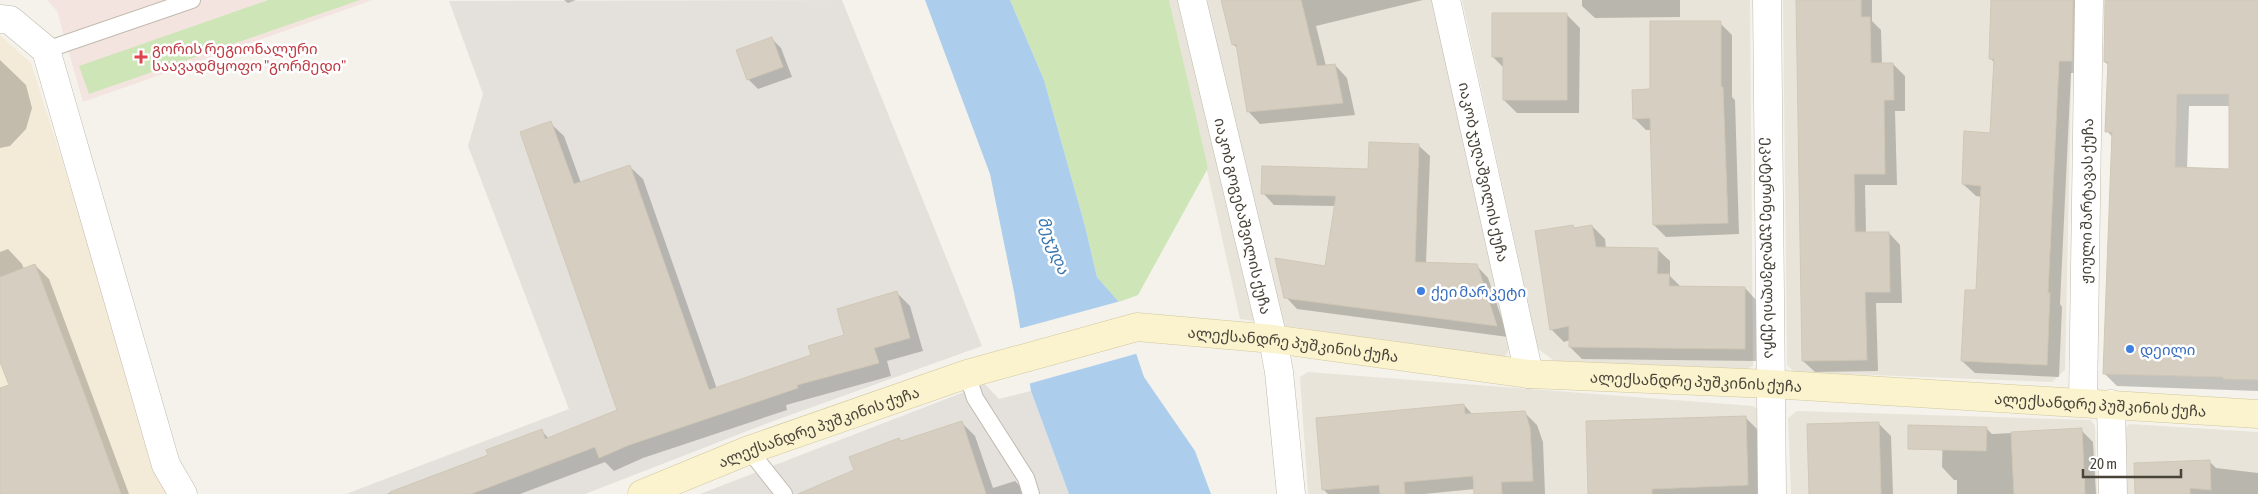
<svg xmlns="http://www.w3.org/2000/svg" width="2258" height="494" font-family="'Asap Condensed','Noto Sans Georgian',sans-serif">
	<rect width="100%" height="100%" fill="#f4f2eb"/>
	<g fill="#e8e4da">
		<path d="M1169,0H1434L1511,345L1504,359L1240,319Z"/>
		<path d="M1462,0H1750L1753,366L1744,370L1556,362L1538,349Z"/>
		<path d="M1783,0H2073L2065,370L2052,382L1794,372L1787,365Z"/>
		<path d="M1308,372L1753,406L1759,410L1762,494H1308L1300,377Z"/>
		<path d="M1797,411L2091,420L2095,426L2097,494H1791L1788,418Z"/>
		<path d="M2129,424L2258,432V494H2125L2124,429Z"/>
	</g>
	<path fill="#f4ead8" d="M0,35L31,63L154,452L174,494H0Z"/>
	<g fill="#e4e1dc">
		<path d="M842,0L982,346L768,423L585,494H346L569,409L468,146L483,94L449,1Z"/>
		<path d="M985,384L999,399L1031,391L1069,494H700Z"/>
	</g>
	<path fill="#f4e4e0" d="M47,0H373L83,102L57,11Z"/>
	<g fill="#cee6b7">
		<path d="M268,0H360L89,94L79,66Z"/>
		<path d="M1010,0H1169L1208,168L1138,295L1119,302L1097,277L1085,226L1044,80Z"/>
	</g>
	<path fill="#acceec" d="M925,0H1010L1044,80L1085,226L1097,277L1119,302L1144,377L1195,451L1211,494H1069L1031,391L1014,292L990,174Z"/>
	<path fill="#f4f2eb" d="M1121,301L1139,353L1028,384L1018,329Z"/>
	<g fill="#0003" fill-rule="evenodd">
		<path d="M564,0H576L568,3Z"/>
		<path d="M1223,0H1423L1316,26L1326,66L1335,65L1347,78L1355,115L1260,124L1248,111L1238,49L1233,44Z"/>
		<path d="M1582,0H1680V17L1595,18L1582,6Z"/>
		<path d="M1797,0H1872V21L1881,30L1882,64H1893L1905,76V111H1895L1897,185H1865L1866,233H1889L1900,245L1902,303H1876L1878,371L1815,372L1803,361Z"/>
		<path d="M1992,0H2092L2084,73H2071L2060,304L2062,307L2059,377L1975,373L1962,361L1978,291L1982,197L1976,196L1963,184L1991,134L1995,63L1990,58Z"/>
		<path d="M2106,0H2258V391L2117,386L2104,373L2113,138L2107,131L2109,66L2105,62ZM2189,106H2230V170L2187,169Z"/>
		<path d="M1567,15L1580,28L1579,113H1517L1504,100V68L1493,57Z"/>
		<path d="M1720,23L1732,35V97L1735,100L1739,234L1666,237L1654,225L1651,130H1646L1634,118L1652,91Z"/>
		<path d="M771,38L781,48L792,77L758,89L749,80L738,51Z"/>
		<path d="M0,60L26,85L32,108L26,129L10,146L0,148Z"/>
		<path d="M550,123L564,136L581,183L629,166L643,179L717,389L812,356L846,336L897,293L910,306L923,351L887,361L891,376L786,405L787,410L643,458L614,471L605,462L520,494H387L489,455L541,430L549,439L618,410Z"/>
		<path d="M1418,145L1430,156L1426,264L1477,266L1488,278L1508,337L1297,309L1286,297L1326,267L1336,206L1274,205L1263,193L1369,170Z"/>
		<path d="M1573,226L1576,229L1592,226L1605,239L1606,249H1657L1670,261V276L1681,287L1745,288L1757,301V361L1582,359L1570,347V340L1564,342L1551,329Z"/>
		<path d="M8,249L22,264L24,269L35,265L49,279L129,494H0V389L10,386L0,358V252Z"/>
		<path d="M1464,405L1473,415L1524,412L1537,425L1543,442L1545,494H1475V489L1424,494H1328L1323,489Z"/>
		<path d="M1745,417L1758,430L1760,494H1589Z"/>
		<path d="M961,422L975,436L993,488L1015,481L1028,494H822L902,442Z"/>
		<path d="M1878,423L1891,436L1893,494H1811Z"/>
		<path d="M1943,427L1986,428L1992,434L2081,430L2093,442L2096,494H1957V480H1954L1942,467Z"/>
		<path d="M2209,461L2216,468L2258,473V494H2137Z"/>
	</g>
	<g fill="#d6cfc1" stroke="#d0c7b5" fill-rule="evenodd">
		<path d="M1221,0H1301L1317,66L1335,64L1343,103L1247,112L1236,44L1232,45Z"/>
		<path d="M1796,0H1861V17H1870L1871,63H1893L1894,100H1884L1885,174H1854L1855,232H1889L1890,292H1865L1867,360L1802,361Z"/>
		<path d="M1991,0H2073L2072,61H2059L2048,293H2050L2047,365L1961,361L1965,290H1976L1981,186L1962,184L1964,131L1990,133L1994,59H1989Z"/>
		<path d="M2105,0H2258V380L2223,379V377L2103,374L2112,132H2105L2108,62H2104ZM2177,94H2229V169L2175,167Z"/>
		<path d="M1492,13H1567V100H1503V57H1492Z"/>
		<path d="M1650,21H1721V87H1723L1728,223L1653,225L1650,118L1633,119L1632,90L1650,89Z"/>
		<path d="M772,37L783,67L747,80L736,50Z"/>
		<path d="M551,121L574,184L630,165L709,390L811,355L808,346L844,335L837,309L897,291L910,338L874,348L879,363L797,385L798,388L629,445L599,458L595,447L471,494H391L390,492L488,455L486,450L542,429L545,439L617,410L520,132Z"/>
		<path d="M1369,142L1419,144L1415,262L1477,264L1497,326L1284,298L1275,258L1325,266L1336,196L1261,194L1262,166L1368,169Z"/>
		<path d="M1573,225L1574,228L1592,225L1596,247L1658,248L1657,274H1669V286L1745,287V349L1569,347V326L1550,330L1535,231Z"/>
		<path d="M35,264L83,390L121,494H0V388L9,385L0,362V277Z"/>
		<path d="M1464,404L1465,414L1525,411L1530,428L1533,481L1501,482L1502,494H1474L1473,476L1404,482L1405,494H1380L1379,485L1322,490L1316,418Z"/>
		<path d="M1746,416L1748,485L1652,489V494H1588L1586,421Z"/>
		<path d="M962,421L986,494H798L854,470L849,457L899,438L901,441Z"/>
		<path d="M1879,422L1881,494H1809L1807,424Z"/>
		<path d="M1908,425L1987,427L1986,451L1908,449Z"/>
		<path d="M2082,428L2085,494H2014L2011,432Z"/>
		<path d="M2210,460L2211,490L2190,488V494H2135L2134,463Z"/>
	</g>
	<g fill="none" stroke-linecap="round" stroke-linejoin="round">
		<defs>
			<g id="service">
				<path d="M46,50L192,0"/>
				<path d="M967,374L975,398L1026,478L1031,494"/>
				<path d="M749,450L784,494"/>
			</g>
			<g id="minor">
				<path id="s1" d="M1192,0L1273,339L1279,372L1291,494"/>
				<path id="s2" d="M1446,0L1529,374"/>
				<path id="s3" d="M1767,0L1772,494"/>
				<path d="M0,19L10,20L46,50L166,465L183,494"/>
				<path id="s4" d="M2083,402L2089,0"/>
				<path d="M2111,404L2113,494"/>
			</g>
			<g id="secondary">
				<path id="s5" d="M642,494L749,450L967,374L1137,327L1273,339L1529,374L1770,384L2258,414"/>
			</g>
		</defs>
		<use href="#service" stroke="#c0baae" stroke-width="18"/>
		<use href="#minor" stroke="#c0baae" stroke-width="29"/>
		<use href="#secondary" stroke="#d1c79e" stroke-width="29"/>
		<use href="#service" stroke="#fff" stroke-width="16"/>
		<use href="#minor" stroke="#fff" stroke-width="28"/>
		<use href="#secondary" stroke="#fbf3ce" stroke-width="28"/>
	</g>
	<path fill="#e0444e" stroke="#fff" stroke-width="2" d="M138.5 49.5h5v5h5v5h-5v5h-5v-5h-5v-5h5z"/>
	<g fill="#3f7fe0" stroke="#fff" stroke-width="2">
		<circle cx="1421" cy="291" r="5"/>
		<circle cx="2130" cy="349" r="5"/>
	</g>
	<g text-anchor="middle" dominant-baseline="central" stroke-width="5" stroke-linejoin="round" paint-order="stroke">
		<g font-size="15" fill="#be3a42" stroke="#fff" text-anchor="start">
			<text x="152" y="48">გორის რეგიონალური<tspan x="152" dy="17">საავადმყოფო "გორმედი"</tspan></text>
		</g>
		<g font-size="15" fill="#484339" stroke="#fff">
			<text stroke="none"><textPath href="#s2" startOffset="176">იაკობ ჯუღაშვილის ქუჩა</textPath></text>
			<text stroke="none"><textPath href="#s4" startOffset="201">ჟიული შარტავას ქუჩა</textPath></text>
			<text stroke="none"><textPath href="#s1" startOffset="222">იაკობ გოგებაშვილის ქუჩა</textPath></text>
			<text stroke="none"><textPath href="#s3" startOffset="248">ეკატერინე ჯუღაშვილის ქუჩა</textPath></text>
			<text stroke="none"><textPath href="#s5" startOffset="680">ალექსანდრე პუშკინის ქუჩა</textPath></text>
			<text stroke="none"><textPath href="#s5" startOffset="1085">ალექსანდრე პუშკინის ქუჩა</textPath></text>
			<text stroke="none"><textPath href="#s5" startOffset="1490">ალექსანდრე პუშკინის ქუჩა</textPath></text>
			<text stroke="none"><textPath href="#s5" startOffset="189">ალექსანდრე პუშკინის ქუჩა</textPath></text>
		</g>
		<g font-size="15" fill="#366cbe" stroke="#fff" text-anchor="start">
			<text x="1431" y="291">ქეი მარკეტი</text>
			<text x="2140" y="349">დეილი</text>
		</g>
		<g font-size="16" font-style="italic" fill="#3876af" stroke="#fff">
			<text transform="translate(1054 245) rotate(69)">მეჯუდა</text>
		</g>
	</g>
	<path d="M2083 469v8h98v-8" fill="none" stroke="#484339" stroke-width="2.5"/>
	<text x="2090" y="469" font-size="15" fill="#484339" stroke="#ffffff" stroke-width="4" paint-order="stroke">20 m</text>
</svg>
